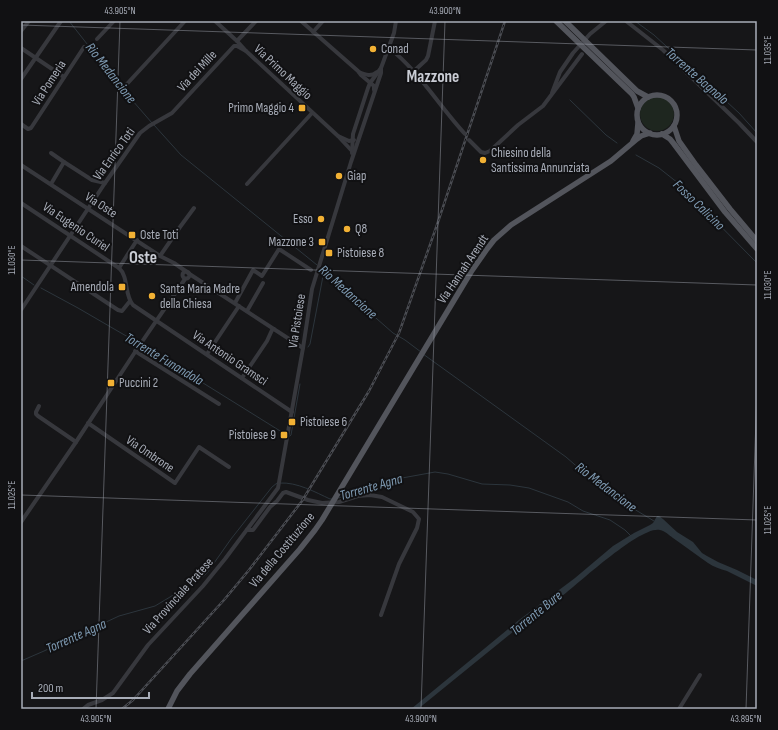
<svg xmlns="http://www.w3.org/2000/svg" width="778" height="730" font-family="'Sofia Sans Condensed',sans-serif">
	<rect width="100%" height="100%" fill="#161618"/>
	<circle fill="#1e261f" cx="657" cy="114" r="17"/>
	<path fill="#2c353c" d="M657,516H659L663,519L677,532L693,542L702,553L707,556L718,562L737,570L757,580V586C747,581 737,576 727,571C720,569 714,567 708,563C696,555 685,546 673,538C669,535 665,531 660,530C641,525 578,584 561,597C547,608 533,617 519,627L418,709H411L519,620L575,578L613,546L634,533L650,525L653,523Z"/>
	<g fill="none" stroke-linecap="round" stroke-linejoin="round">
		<g stroke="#2c353c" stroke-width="1">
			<path d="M69,21C96,55 123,91 152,123"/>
			<path d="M635,21L654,35L739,113L757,133"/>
			<path d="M570,100L606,135L617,143"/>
			<path d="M154,125L181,155L317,265"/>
			<path d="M636,155L659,168L678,183L757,263"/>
			<path d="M321,268L344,290L393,333L405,340L421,352"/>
			<path d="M21,276L34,285"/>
			<path d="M41,288L78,308L140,344"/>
			<path d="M142,345L285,434"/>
			<path d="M308,347L310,344L324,271"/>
			<path d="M423,354L566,457L590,478L624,503L654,521"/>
			<path d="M290,436L291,435L300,384"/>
			<path d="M280,483C297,482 315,492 330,499H332"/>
			<path d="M339,498L351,492L366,489L378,488L402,478L435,472L448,474L482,484L510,485L529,488L568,502L583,511L610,520L625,530L631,536"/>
			<path d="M21,661L44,651L119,616L155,606L200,579L207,573L231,539L272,487L277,483"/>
		</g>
		<g stroke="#37383d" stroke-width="4">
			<path d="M215,21L237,41L246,51L338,136L352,151"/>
			<path d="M301,21L358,71L361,75L374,86V90"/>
			<path d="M626,21L663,50L739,123L757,142"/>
			<path d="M21,31L29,21"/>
			<path d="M313,32L323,21"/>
			<path d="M97,39L114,21"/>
			<path d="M237,41L256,21"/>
			<path d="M388,47C419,71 439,106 465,134"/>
			<path d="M21,48L64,77"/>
			<path d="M414,71L426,60L428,56L435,21"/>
			<path d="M359,72C366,75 371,77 377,72"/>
			<path d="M21,79L61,21"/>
			<path d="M126,85L185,21"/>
			<path d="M552,93L560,72L573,53L590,34L606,21"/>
			<path d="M21,124L28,129L31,128L84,47"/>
			<path d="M338,136L349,141L354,140"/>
			<path d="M469,140L481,152L485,153L490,151L518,125L543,106L582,54"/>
			<path d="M51,153L64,162"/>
			<path d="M352,153L353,134L368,88L370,83L381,68"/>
			<path d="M21,165L160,256L174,263L187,272"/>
			<path d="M51,184L64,162L92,180L105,183"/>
			<path d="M247,184L312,113"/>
			<path d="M21,203L119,268C129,277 124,295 133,305L292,412"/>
			<path d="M21,246L118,310L122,311L130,301"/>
			<path d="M160,256L180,227L194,208"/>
			<path d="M119,268L137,240"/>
			<circle cx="186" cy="275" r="3.5"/>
			<path d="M188,273L303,348"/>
			<path d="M235,303L253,270L262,276L279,249L311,270"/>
			<path d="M21,310L105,183L140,133L149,126L172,113L234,46H237L246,51"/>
			<path d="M247,311L263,283"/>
			<path d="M135,351L219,404"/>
			<path d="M207,354L239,306"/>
			<path d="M242,378L267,341L272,330L274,329"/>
			<path d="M39,406L36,412V414L38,416L76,442"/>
			<path d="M88,423L175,483L199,447L229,467"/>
			<path d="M21,522L76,442L137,349L185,279"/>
			<path d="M247,530H253L270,507L277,501L283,493L286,492L308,500L322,503L339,502L358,496L370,495L382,497L413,512L419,519L417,528L399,564L381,615"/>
			<path d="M83,709L88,705L102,700L113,693L148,645L203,586L225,559L278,488L303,348L312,289L351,162L381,73V68L394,33L396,21"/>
			<path d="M679,709L700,675"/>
		</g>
		<g stroke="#53555c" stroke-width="5.5">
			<path d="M556,21L632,94L634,97L638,108"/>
			<path d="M565,21L637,91L648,97"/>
			<circle cx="657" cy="115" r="20"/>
			<path d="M674,126L679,141L696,165L730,209L757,241"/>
			<path d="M662,134L670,139L674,144L725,212L757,249"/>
			<path d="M633,141L637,134L638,123"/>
			<path d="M168,709L177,691L190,674L300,549L315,530L322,520L471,272L487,249L494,240L511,225L611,161L637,139L641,136L650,133"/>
		</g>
		<defs>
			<path id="rail" d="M122,709L133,700L224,600L249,570L302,501L369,391L399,333L438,222L505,21"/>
		</defs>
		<use href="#rail" stroke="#4a4c52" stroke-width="2.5"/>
		<use href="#rail" stroke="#111113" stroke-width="1" stroke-dasharray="3" stroke-linecap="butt"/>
	</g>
	<path fill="none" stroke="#a8adb8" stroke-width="1" stroke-opacity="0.45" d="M21,25L757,50M21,260L757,285M21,495L757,520M96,709L120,21M421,709L445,21M746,709L757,390"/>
	<g fill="#f2b134" stroke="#111113" stroke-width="1.5">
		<circle cx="373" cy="49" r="4"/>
		<rect x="298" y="104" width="8" height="8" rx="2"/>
		<circle cx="483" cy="160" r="4"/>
		<circle cx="339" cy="176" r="4"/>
		<circle cx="321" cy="219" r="4"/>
		<circle cx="347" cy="229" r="4"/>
		<rect x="128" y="231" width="8" height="8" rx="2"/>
		<rect x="318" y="238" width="8" height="8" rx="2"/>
		<rect x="325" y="249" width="8" height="8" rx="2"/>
		<rect x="118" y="283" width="8" height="8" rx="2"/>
		<circle cx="152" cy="296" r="4"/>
		<rect x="107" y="379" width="8" height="8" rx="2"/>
		<rect x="288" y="418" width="8" height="8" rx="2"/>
		<rect x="280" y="431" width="8" height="8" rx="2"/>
	</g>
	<g text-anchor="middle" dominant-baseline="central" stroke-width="4" stroke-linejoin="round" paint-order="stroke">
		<g font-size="13" fill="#a8adb8" stroke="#111113" text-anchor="start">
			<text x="381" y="49">Conad</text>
			<text x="294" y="108" text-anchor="end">Primo Maggio 4</text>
			<text x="491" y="153">Chiesino della<tspan x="491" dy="15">Santissima Annunziata</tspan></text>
			<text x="347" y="176">Giap</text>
			<text x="313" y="219" text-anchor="end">Esso</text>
			<text x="355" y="229">Q8</text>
			<text x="140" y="235">Oste Toti</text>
			<text x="314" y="242" text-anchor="end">Mazzone 3</text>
			<text x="337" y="253">Pistoiese 8</text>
			<text x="114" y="287" text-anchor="end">Amendola</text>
			<text x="160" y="289">Santa Maria Madre<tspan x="160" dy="15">della Chiesa</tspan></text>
			<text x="119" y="383">Puccini 2</text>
			<text x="300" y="422">Pistoiese 6</text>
			<text x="276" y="435" text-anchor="end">Pistoiese 9</text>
		</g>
		<g font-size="13" fill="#a8adb8" stroke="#111113">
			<text transform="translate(197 71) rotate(-47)">Via dei Mille</text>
			<text transform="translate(283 72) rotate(43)">Via Primo Maggio</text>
			<text transform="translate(49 83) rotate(-57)">Via Pomeria</text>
			<text transform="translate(114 154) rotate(-54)">Via Enrico Toti</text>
			<text transform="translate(101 205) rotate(33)">Via Oste</text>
			<text transform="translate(76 227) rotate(34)">Via Eugenio Curiel</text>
			<text transform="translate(463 269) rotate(-56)">Via Hannah Arendt</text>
			<text transform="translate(297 321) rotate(-81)">Via Pistoiese</text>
			<text transform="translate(230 358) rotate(34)">Via Antonio Gramsci</text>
			<text transform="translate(150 454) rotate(34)">Via Ombrone</text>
			<text transform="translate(282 550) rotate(-50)">Via della Costituzione</text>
			<text transform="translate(178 596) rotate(-48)">Via Provinciale Pratese</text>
		</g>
		<g font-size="14" font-style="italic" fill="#7f9bb3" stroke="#111113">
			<text transform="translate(111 73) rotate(52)">Rio Medancione</text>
			<text transform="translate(697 76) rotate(41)">Torrente Bagnolo</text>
			<text transform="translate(699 205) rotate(44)">Fosso Calicino</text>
			<text transform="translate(348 292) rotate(42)">Rio Medancione</text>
			<text transform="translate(164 359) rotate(31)">Torrente Funandola</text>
			<text transform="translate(371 487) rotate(-16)">Torrente Agna</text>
			<text transform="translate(606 487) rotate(37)">Rio Medancione</text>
			<text transform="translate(536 613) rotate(-39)">Torrente Bure</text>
			<text transform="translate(76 636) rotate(-24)">Torrente Agna</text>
		</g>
		<g font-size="17" font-weight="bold" fill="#c9ccd4" stroke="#111113">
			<text x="433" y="77">Mazzone</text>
			<text x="143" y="258">Oste</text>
		</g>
	</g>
	<rect width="778" height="730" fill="none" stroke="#111113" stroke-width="44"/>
	<path d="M32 692v6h117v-6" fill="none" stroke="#a8adb8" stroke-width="2"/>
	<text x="38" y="692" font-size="12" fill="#a8adb8" stroke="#111113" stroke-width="3" paint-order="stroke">200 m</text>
	<rect x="22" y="22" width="734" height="686" fill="none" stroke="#a8adb8" stroke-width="1.5"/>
	<g font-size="10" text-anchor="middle" fill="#a8adb8">
		<text x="120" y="14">43.905°N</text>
		<text x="445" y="14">43.900°N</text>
		<text transform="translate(767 50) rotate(-90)" y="4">11.035°E</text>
		<text transform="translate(11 260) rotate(-90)" y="4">11.030°E</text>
		<text transform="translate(767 285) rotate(-90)" y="4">11.030°E</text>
		<text transform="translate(11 495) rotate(-90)" y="4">11.025°E</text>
		<text transform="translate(767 520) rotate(-90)" y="4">11.025°E</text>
		<text x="96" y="722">43.905°N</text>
		<text x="421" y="722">43.900°N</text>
		<text x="746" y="722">43.895°N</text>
	</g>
</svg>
